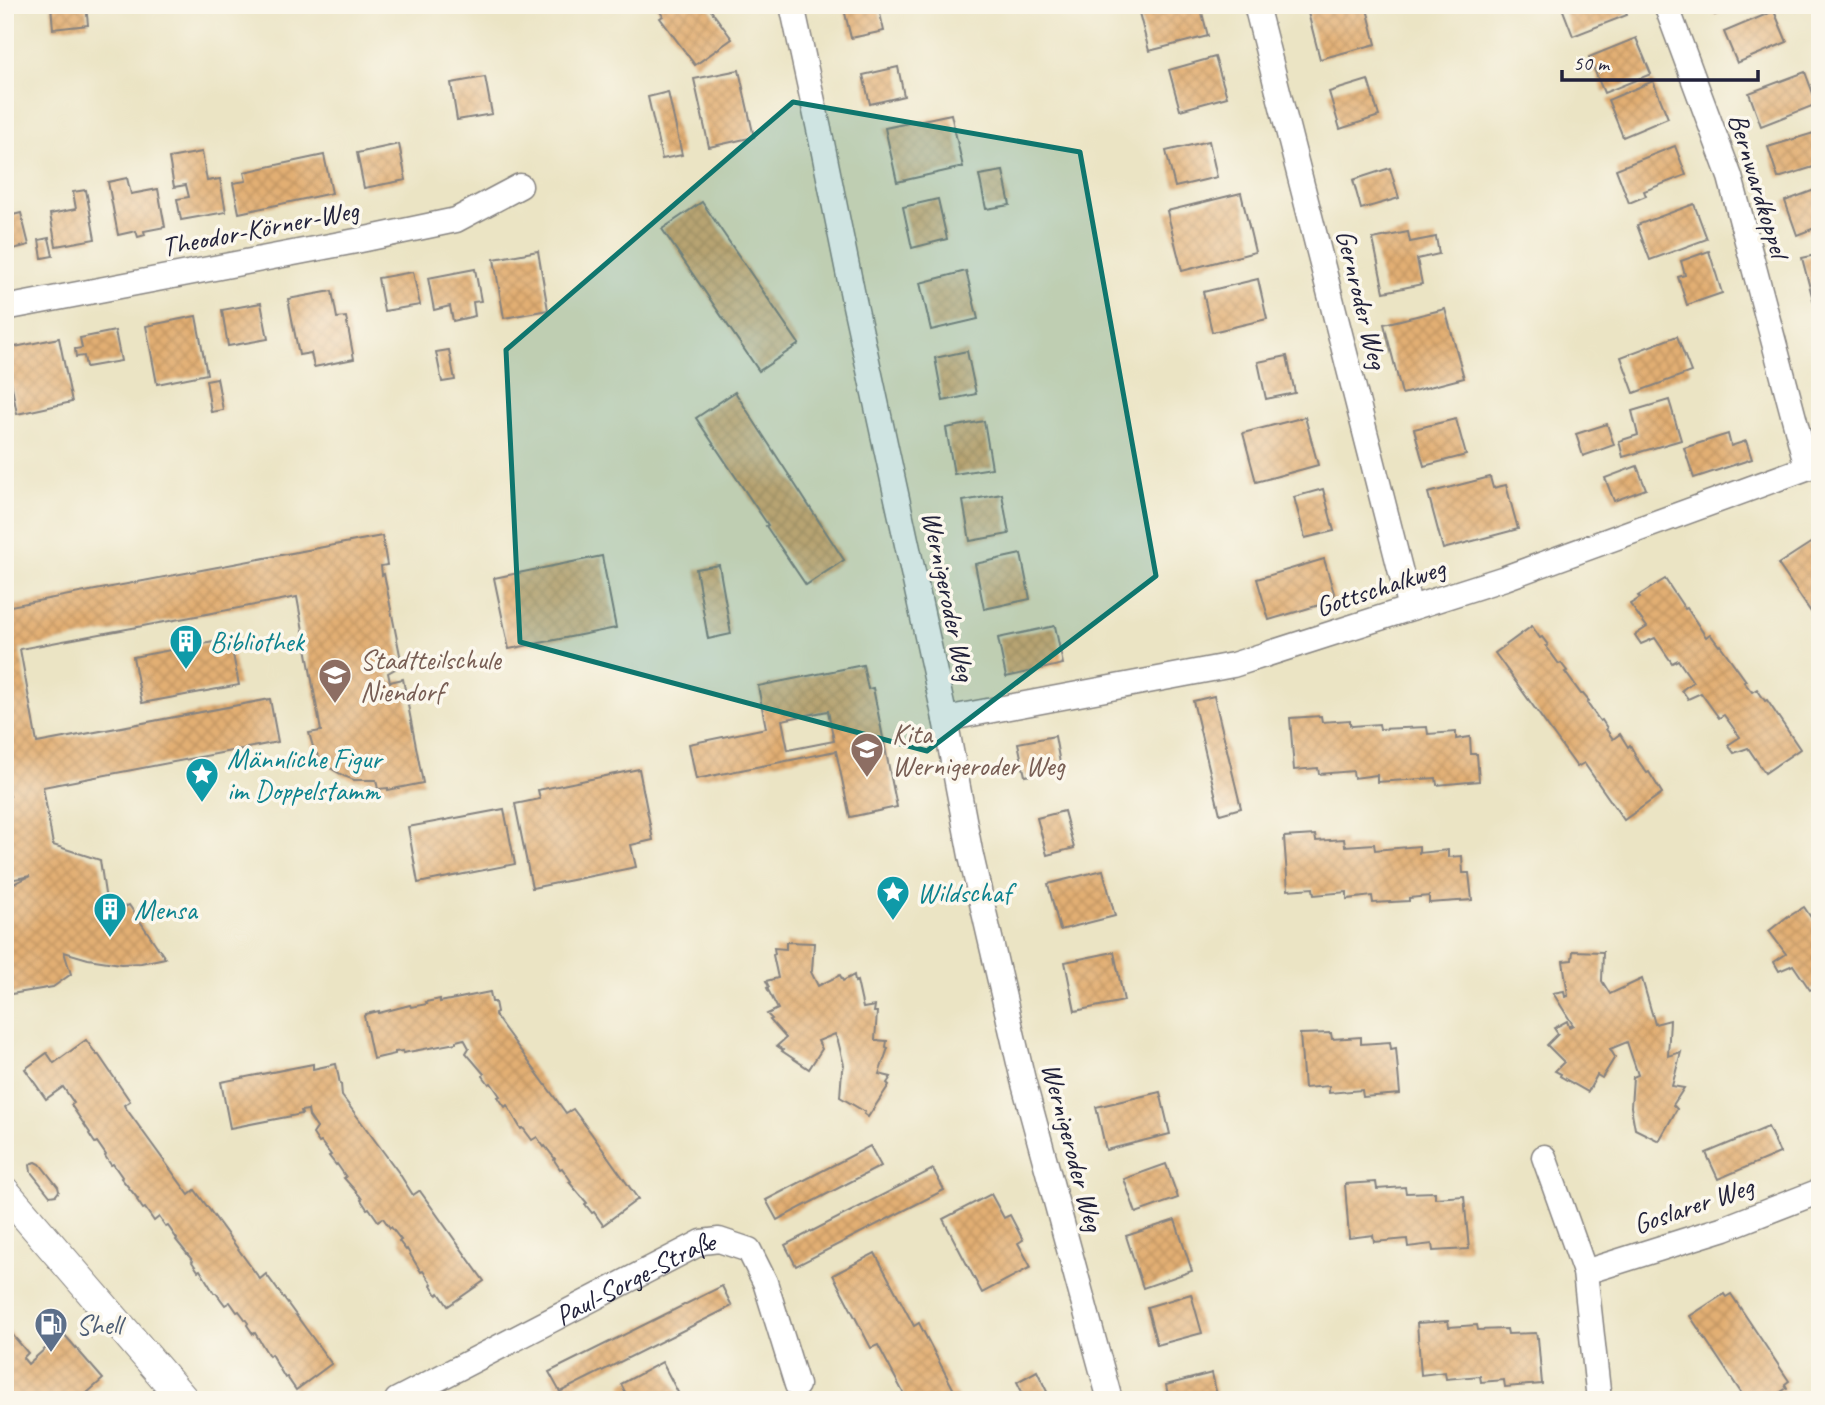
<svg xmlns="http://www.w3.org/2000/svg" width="1825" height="1405" font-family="Caveat,sans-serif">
	<defs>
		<pattern id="building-cross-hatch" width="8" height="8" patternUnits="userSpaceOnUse" patternTransform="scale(1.75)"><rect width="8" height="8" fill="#e2af73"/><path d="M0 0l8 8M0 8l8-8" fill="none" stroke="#c29664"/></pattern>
	</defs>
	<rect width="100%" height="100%" fill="#fbf7ec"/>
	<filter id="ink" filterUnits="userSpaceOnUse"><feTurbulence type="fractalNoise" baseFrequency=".0143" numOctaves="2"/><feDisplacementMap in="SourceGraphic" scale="14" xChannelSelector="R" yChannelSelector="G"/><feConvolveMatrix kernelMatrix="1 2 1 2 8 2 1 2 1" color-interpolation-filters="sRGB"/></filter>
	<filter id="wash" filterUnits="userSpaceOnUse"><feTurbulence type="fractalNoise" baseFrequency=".00686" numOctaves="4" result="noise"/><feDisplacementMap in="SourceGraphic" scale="28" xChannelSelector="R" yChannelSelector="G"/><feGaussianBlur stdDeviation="1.57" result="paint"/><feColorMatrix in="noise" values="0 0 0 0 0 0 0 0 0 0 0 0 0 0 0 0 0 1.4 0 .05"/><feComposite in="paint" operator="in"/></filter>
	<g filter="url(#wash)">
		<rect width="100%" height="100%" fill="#ebe4c4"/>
		<g id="blocks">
			<g fill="url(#building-cross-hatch)" fill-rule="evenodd">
				<path d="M51,5H86L88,25L53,29Z"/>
				<path d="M655,5H707L732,39L695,65L660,18L663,16Z"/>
				<path d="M843,5H878L884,31L851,38Z"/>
				<path d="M1137,5H1200L1208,36L1149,51Z"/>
				<path d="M1306,5H1366L1376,44L1320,59Z"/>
				<path d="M1561,5H1623L1627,15L1573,36Z"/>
				<path d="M1711,5H1739L1715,15Z"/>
				<path d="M1774,11L1787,42L1737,63L1724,32Z"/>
				<path d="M1636,38L1651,74L1604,93L1589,57Z"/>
				<path d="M1215,57L1227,97L1180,110L1169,70Z"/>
				<path d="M898,67L904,96L870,104L863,75Z"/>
				<path d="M739,70L754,137L709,147L694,79Z"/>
				<path d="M1805,72L1817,104L1761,126L1749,93Z"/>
				<path d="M485,77L492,114L457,120L451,83Z"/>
				<path d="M1368,80L1379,116L1340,129L1329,92Z"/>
				<path d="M1653,81L1668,118L1623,137L1608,100Z"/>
				<path d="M668,92L682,155L662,159L648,97Z"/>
				<path d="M951,114L963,167L897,182L885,128Z"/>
				<path d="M1820,131V165L1778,178L1768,147Z"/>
				<path d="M1209,141L1217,177L1175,187L1166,151Z"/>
				<path d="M399,144L406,180L364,188L357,153Z"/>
				<path d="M1675,146L1686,175L1644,191L1646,196L1629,203L1616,169Z"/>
				<path d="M202,152L207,181L220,179L226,212L181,220L177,199L189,197L186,185L174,187L169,158Z"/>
				<path d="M324,155L332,193L239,213L233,183L246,181L244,172Z"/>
				<path d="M1390,168L1399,198L1361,209L1353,180Z"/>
				<path d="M1003,171L1010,205L986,209L979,175Z"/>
				<path d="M127,178L131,194L158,189L165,227L144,231L145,235L138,237L136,231L118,235L108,182Z"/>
				<path d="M1820,188V226L1797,235L1785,201Z"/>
				<path d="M86,190L95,239L56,246L50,214L76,209L73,192Z"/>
				<path d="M1241,193L1255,252L1182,271L1167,211Z"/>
				<path d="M938,199L947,239L912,248L903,207Z"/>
				<path d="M702,202L799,344L759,371L662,229Z"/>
				<path d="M1694,204L1707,239L1650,260L1637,225Z"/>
				<path d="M21,213L29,245L5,251V217Z"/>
				<path d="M1408,232L1410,242L1436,237L1439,254L1417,259L1422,284L1384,292L1373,239Z"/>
				<path d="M49,238L53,256L42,258L39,240Z"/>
				<path d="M538,251L548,310L504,318L494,259Z"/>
				<path d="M1709,251L1722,293L1687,305L1678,277L1685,275L1681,261Z"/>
				<path d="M1820,254V322H1819L1802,258Z"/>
				<path d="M475,269L481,301L473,302L475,316L453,321L450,306L434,310L428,278Z"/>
				<path d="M966,271L978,319L931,330L920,283Z"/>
				<path d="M413,272L420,305L384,311L378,278Z"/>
				<path d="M1258,279L1267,319L1212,332L1203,292Z"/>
				<path d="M332,291L337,318L346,317L354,359L314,367L311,353L299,355L288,299Z"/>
				<path d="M261,303L268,339L228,346L222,310Z"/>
				<path d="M1445,309L1464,378L1402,394L1384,324Z"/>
				<path d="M196,316L207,374L157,384L146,326Z"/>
				<path d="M115,331L121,361L86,367L84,356L76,357L75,349L82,348L80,338Z"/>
				<path d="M1677,336L1691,372L1634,393L1621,357Z"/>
				<path d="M59,338L72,402L17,414L5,349Z"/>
				<path d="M449,350L455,380L442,382L436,352Z"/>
				<path d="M967,351L976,394L943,401L935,358Z"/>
				<path d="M1287,356L1295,393L1266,399L1258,362Z"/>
				<path d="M217,378L223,410L211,412L206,380Z"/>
				<path d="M735,392L844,560L806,585L766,526L768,525L696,418Z"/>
				<path d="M1669,400L1681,440L1623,457L1619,441L1638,435L1632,411Z"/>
				<path d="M1305,417L1318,465L1256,482L1243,433Z"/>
				<path d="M1456,419L1466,455L1424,466L1414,429Z"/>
				<path d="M984,421L992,468L954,474L946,428Z"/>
				<path d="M1607,424L1614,445L1583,456L1576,434Z"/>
				<path d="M1728,434L1731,446L1746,441L1752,459L1694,478L1684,448Z"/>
				<path d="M1637,466L1646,489L1614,501L1605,478Z"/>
				<path d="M1490,477L1493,488L1506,485L1518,529L1443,549L1428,493Z"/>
				<path d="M1323,489L1334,531L1305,538L1294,497Z"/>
				<path d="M1002,494L1009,534L970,541L963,501Z"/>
				<path d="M382,536L387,565L381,566L382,575L384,574L402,665L388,673L390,682L403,679L423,783L388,790V788L378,789L376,780H354L344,776L327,766L320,758L314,750L309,733L321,731L297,597L20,649L37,743L270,699L278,742L43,787L53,845L100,860L108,914L129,905L165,958L141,963L121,964L88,959L64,952L71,974L53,987L5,995V888L30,876L10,880L5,871V799L10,796L8,793L5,794V607Z"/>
				<path d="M1815,540L1820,547V625L1778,564Z"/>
				<path d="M1021,554L1030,599L984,609L975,564Z"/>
				<path d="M602,556L616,628L509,649L494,578Z"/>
				<path d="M1324,559L1336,600L1269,620L1257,579Z"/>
				<path d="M719,565L731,634L708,639L696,569Z"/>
				<path d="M1665,579L1685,609L1687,608L1706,637L1710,634L1719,646L1720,645L1746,681L1744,682L1752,692L1757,689L1765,701L1767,700L1800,749L1765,773L1748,748L1734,753L1728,745L1740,737L1724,715L1719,718L1701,693L1688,699L1682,690L1693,682L1678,660L1672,663L1655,638L1641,644L1635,635L1647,627L1630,604L1640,598L1638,596Z"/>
				<path d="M1055,626L1063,664L1006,677L998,638Z"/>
				<path d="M1532,626L1540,638L1542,637L1548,645L1546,646L1559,664L1561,663L1567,671L1565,672L1581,694H1583L1589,701L1587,703L1600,721L1602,720L1607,728L1606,729L1613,739L1620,734L1628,747L1630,745L1635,754L1634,755L1647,773L1649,772L1662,793L1624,820L1584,763L1577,767L1495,653Z"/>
				<path d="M230,639L239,685L142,703L133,657Z"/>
				<path d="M863,665L868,689L873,688L897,807L850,817L836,751L696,779L689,744L766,728L758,686ZM828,711L834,741L788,750L782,720Z"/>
				<path d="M1214,696L1241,808L1220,814L1193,701Z"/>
				<path d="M1321,716L1322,722L1350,720V725L1352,726L1379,724L1380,729L1427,727L1428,734L1456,732V739L1470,737L1471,754H1477L1479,781L1437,785L1436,778L1377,782V775L1354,778L1353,771L1319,774L1318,768L1294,770L1290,718Z"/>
				<path d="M1055,736L1061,769L1025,776L1018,743Z"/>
				<path d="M639,769L653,840L631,845L636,867L532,888L515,804L540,799L538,790Z"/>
				<path d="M504,809L515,864L418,883L408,827Z"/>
				<path d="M1064,811L1074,848L1047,855L1037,818Z"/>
				<path d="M1315,835L1316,841L1344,839L1345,846L1374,844L1375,850L1419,846V853L1448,850V857L1462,856L1463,873H1469L1472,900L1429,903V896L1409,898V901L1373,903L1372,896L1347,899V892L1314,895L1313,888L1288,890L1284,837Z"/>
				<path d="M1103,870L1115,916L1060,930L1048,884Z"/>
				<path d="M1804,907L1820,931V994L1815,987L1810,990L1793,965L1779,971L1774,962L1786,954L1769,931L1788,916V917Z"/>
				<path d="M786,942L814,943L812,971L811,972L818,986L840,975L843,981L854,975L855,982L857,981L863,1008L875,1006L874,1012H877L875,1040L887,1041L886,1047L888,1048L879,1074L891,1077L887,1083L889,1085L868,1117L864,1114L865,1112L840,1097L842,1070H843L844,1065L838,1041L835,1034L818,1041L822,1049L809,1069L782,1051L783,1050L777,1046L786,1038L770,1020L772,1019L767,1014L778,1009L767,988L769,987L766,981L778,978L773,955L775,954L774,948L786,949Z"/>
				<path d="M1573,951L1603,952L1602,981L1610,994L1642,979L1655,1024L1670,1020L1668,1056L1681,1052L1672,1086L1684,1088L1673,1105L1677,1109L1659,1141L1635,1129L1631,1107L1633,1077L1638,1075L1627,1042L1610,1049L1615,1057L1602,1078L1597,1075L1588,1092L1560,1076L1561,1074L1555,1071L1564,1062L1547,1045L1558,1034L1554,1028L1567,1021L1569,1027L1573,1025L1553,993L1564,991L1565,997L1568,996L1563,961L1572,960Z"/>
				<path d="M1114,952L1124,1001L1075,1011L1065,962Z"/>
				<path d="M490,992L492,1002H495L497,1012L495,1013V1015L502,1025L566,1113L573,1109L591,1133L638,1199L603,1225L594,1212L592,1213L585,1204L587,1203L569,1182L571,1181L562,1168L560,1169L554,1160L555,1159L545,1146L544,1147L537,1137L532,1140L523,1128L521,1129L507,1105L505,1107L498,1097L500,1096L491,1083L489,1084L483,1076L484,1074L466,1053L469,1048L464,1039L456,1041V1043L403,1053V1051L395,1052V1054L373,1059L364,1016L366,1014L379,1011V1013L410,1005L411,1007L427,1004L426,1002L440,999V1002Z"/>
				<path d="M1331,1033L1332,1039L1361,1037V1044L1390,1042L1391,1049L1396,1048L1400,1094L1363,1097L1362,1090L1329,1093V1086L1304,1088L1300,1034Z"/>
				<path d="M86,1040L97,1055L98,1054L130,1101L124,1105L125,1107L189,1195L195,1190L260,1279L266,1274L331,1363V1364L296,1390L287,1377L285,1378L271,1354L269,1356L255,1333L253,1334L247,1325L248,1323L239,1311L237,1312L230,1302L225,1305L216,1293H214L200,1270L198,1271L192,1262L193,1261L176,1240L177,1239L168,1226L166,1227L159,1217L154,1221L145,1208L143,1209L137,1200L138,1199L121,1178L122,1177L113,1164L111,1165L105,1156L106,1155L97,1142L95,1143L89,1134L90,1133L71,1105L74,1103L63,1087L46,1099L25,1069L47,1053L54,1063Z"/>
				<path d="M313,1064V1069L336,1064L340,1084H341L342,1096L399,1173L413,1195L419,1191H420L484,1281L448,1306L439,1293L437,1295L431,1285L432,1284L423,1271L421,1272L407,1249L406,1250L399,1241L401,1240L391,1227L390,1228L383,1218L378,1221L369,1208L367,1209L361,1200L362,1199L360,1196L344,1178L346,1177L337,1164L336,1165L329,1156L331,1155L321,1142L319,1143L313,1134L317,1128L309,1116L308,1110L301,1111L302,1114L230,1128L221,1082Z"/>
				<path d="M1160,1092L1170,1134L1106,1150L1096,1107Z"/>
				<path d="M1768,1127L1780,1153L1718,1179L1706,1153Z"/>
				<path d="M870,1146L881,1166L777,1220L766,1200Z"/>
				<path d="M36,1162L40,1164L58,1187L59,1191L56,1195L50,1196L31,1172L30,1165L32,1163Z"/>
				<path d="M1166,1164L1178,1198L1136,1213L1124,1179Z"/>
				<path d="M933,1169L944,1190L796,1266L785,1245Z"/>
				<path d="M1376,1182L1377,1189L1405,1187L1406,1193L1435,1192V1198L1464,1196L1469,1249L1433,1251L1432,1244L1408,1247L1407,1239L1374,1242L1373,1235L1349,1238L1345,1184Z"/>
				<path d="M991,1194L1004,1218L1010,1215L1023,1240L1018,1243L1031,1267L982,1293L943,1219Z"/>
				<path d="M1175,1220L1192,1271L1143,1288L1126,1236Z"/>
				<path d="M875,1253L914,1326L919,1323L959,1400H907L878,1345L871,1348L833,1275Z"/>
				<path d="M722,1286L732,1306L560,1392L549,1372Z"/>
				<path d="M1191,1294L1202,1333L1157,1345L1147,1307Z"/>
				<path d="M1724,1294L1726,1297L1731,1294L1789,1381L1785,1384L1787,1388L1768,1400H1746L1690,1316Z"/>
				<path d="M1448,1321L1449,1327L1477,1325L1478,1330L1507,1329L1508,1334L1536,1333L1537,1338H1538L1542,1384L1505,1387L1504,1380L1481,1382L1480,1376L1446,1379L1445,1372L1421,1375L1417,1323Z"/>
				<path d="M5,1326L28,1353L23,1358L28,1364L63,1333L103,1379L79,1400H13L5,1390Z"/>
				<path d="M662,1362L682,1400H629L621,1384Z"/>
				<path d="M1037,1371L1051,1400H1026L1017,1382Z"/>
				<path d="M1212,1373L1218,1400H1169L1166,1385Z"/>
			</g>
		</g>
	</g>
	<g filter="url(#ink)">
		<use href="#blocks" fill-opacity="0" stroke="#868380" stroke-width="2"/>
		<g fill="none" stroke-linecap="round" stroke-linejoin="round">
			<defs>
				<g id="minor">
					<path d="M792,5L822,143L854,301L945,719L971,856L1023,1080L1110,1400"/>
					<path d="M1256,5L1410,608"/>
					<path d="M1666,5L1730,177L1807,467"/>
					<path d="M5,308L356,241L456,220L520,186"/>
					<path d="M945,719L1233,665L1505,578L1820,463"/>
					<path d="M1544,1157L1585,1272L1599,1400"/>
					<path d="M1585,1272L1725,1228L1820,1191"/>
					<path id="s1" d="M397,1400L702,1242L719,1240L749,1250L765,1282L797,1385"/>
				</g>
				<path id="tertiary" d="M5,1192L184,1400"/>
			</defs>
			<use href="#minor" stroke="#868380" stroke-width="27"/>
			<use href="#tertiary" stroke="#868380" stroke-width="32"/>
			<use href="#minor" stroke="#fff" stroke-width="24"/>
			<use href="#tertiary" stroke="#fff" stroke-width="30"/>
		</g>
	</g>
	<path fill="#0f766e" fill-opacity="0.2" stroke="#0f766e" stroke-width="5" stroke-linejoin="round" d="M793,102L1080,152L1156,576L927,751L520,642L506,350Z"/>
	<defs>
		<symbol id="building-pin" viewBox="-11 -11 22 30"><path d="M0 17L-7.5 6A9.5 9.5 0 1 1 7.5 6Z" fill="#0f9aa8" stroke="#fbf7ec"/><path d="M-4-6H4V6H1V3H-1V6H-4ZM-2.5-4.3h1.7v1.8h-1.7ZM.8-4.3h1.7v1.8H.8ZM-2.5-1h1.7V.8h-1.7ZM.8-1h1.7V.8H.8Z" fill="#fff"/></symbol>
		<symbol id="school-pin" viewBox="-11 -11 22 30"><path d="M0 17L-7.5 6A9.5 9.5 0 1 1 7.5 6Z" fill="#8d6e63" stroke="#fbf7ec"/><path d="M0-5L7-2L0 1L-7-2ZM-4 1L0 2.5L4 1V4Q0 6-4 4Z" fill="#fff"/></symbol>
		<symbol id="sight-pin" viewBox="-11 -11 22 30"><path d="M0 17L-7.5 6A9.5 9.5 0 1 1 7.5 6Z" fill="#0f9aa8" stroke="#fbf7ec"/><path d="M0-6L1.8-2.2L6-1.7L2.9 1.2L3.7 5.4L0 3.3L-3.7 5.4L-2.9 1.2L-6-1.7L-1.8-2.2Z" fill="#fff"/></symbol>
		<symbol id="fuel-pin" viewBox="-11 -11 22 30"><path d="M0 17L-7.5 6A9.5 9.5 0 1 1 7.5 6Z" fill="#5c6f8a" stroke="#fbf7ec"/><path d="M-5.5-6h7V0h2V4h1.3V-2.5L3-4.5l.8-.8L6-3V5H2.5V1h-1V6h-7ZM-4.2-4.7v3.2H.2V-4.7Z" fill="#fff"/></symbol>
	</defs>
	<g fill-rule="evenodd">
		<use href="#building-pin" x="167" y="622" width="38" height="52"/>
		<use href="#school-pin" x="316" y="656" width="38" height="52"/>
		<use href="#school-pin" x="848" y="730" width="38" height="52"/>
		<use href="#sight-pin" x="183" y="755" width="38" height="52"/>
		<use href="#sight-pin" x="874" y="873" width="38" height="52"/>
		<use href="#building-pin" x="91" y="890" width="38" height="52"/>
		<use href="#fuel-pin" x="32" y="1305" width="38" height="52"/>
	</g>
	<g text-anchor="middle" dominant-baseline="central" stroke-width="7" stroke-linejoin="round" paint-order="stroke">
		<g font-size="28" fill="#22223b" stroke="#fbf7ec">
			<text transform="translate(1759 185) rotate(73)">Bernwardkoppel</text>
			<text transform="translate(260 228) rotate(-11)">Theodor-Körner-Weg</text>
			<text transform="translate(1362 299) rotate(76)">Gernroder Weg</text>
			<text transform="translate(1380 587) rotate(-18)">Gottschalkweg</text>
			<text transform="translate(949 596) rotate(78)">Wernigeroder Weg</text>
			<text transform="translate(1073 1147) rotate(75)">Wernigeroder Weg</text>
			<text transform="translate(1693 1205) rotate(-19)">Goslarer Weg</text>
			<text stroke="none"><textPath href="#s1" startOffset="268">Paul-Sorge-Straße</textPath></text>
		</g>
		<g font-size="28" fill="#0d838f" stroke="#fbf7ec" text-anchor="start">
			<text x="210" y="641">Bibliothek</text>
			<text x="227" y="758">Männliche Figur<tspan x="227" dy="32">im Doppelstamm</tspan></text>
			<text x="917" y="892">Wildschaf</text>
			<text x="134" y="909">Mensa</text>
		</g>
		<g font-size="28" fill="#785e54" stroke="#fbf7ec" text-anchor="start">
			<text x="360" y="659">Stadtteilschule<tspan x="360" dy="32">Niendorf</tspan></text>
			<text x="892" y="733">Kita<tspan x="892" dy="32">Wernigeroder Weg</tspan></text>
		</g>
		<g font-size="28" fill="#4e5e75" stroke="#fbf7ec" text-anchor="start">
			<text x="76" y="1324">Shell</text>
		</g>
	</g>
	<rect width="1825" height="1405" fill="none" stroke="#fbf7ec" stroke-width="28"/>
	<path d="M1562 70v10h196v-10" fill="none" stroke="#22223b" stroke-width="3.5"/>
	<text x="1573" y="70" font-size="21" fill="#22223b" stroke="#fbf7ec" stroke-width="5" paint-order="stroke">50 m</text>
</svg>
